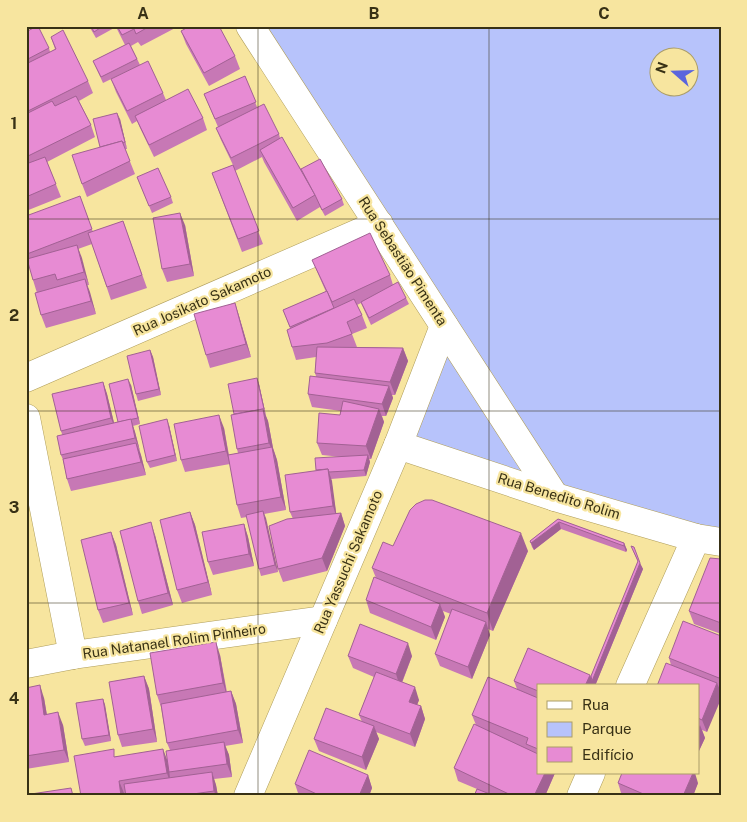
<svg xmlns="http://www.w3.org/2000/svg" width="747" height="822" font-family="'Public Sans',sans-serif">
	<rect width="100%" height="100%" fill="#f7e59f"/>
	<g fill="#b7c3fb" fill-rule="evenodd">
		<path d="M263,26H721V530L561,487ZM660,58H690V88H660Z"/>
		<path d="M446,337L543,487L405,442Z"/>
	</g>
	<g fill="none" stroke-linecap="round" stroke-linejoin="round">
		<defs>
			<g id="minor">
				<path d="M250,26L555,497"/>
				<path d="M26,378L379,224"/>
				<path d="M26,418L73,655"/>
				<path d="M398,445L555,497L696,538L721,542"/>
				<path d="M26,664L73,655L323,620"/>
				<path d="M630,686L696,538"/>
				<path d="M248,796L398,445L444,326"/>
				<path d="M581,796L591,773"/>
			</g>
		</defs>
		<use href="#minor" stroke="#af9d5a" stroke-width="29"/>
		<use href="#minor" stroke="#fff" stroke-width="28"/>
	</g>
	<g fill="#c778b5">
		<path d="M89,26H179L141,46L138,42L131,46L140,65L103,83L93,61L125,45L116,27L96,38Z"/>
		<path d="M181,31L235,56L240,69L209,86L186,44Z"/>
		<path d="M26,32L49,48L50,52L55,49L51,37L88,81L93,93L79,101L91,125L95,137L47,162L61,197L26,211Z"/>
		<path d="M245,76L257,107L279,134L280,138L301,169L342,199L344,205L325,216L320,207L297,221L264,162L262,157L235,171L263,244L242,252L212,173L233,165L221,140L216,128L218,127L204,94Z"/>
		<path d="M111,79L163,93L166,100L203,118L207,130L154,157L140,128L137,121L132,124L116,92Z"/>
		<path d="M120,119L127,149H125L135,174L87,197L82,184L100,147Z"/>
		<path d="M137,177L171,197L173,203L152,213Z"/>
		<path d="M80,196L93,232L123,221L147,288L111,300L92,244L78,249L89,285H87L96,314L46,328L41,315L37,293L33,280L29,259L26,253Z"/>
		<path d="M185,225L194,276L167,282L162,269Z"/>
		<path d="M312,260L390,275L393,285L406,298L409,304L371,325L361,303L357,305L362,315L367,328L352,334L357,347H355L403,348L408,361L395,395H392L393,398L386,416H382L384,422L371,459H369L370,462L366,476L331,479L336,513H341L345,526L327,571L283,582L278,569L293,519L290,512L316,470L342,457L322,455L317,443L340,415L341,411L312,407L308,394L316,376L315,373L316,357L296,360L292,347L290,328L283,310L326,292Z"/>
		<path d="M235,303L239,316L251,357L210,368L206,355Z"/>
		<path d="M150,350L153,357L161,395L138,401L136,394Z"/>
		<path d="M103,382L107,394L114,423L118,422L131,385L140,424L133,426L135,432L146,475L71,491L67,479L63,460L61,455L62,434L61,431Z"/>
		<path d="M259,384L266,416L268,421L273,448L277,460L286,510L264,514L278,572L261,576L259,569L247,517L241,518L237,505L230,464L185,472L181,460L224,428L229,455L238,453L237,449L234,414Z"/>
		<path d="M169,425L177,461L150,468L147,462Z"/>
		<path d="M190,512L195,525L212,595L182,603L177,590Z"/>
		<path d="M558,519L624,543L627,550L626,552L561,529L534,550L532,547L530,541Z"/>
		<path d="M244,524L248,537L254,566L213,575L208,562Z"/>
		<path d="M111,532L116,545L133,615L103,623L98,610Z"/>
		<path d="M155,535L173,605L142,614L138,601Z"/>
		<path d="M393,546L528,551L493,631L488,629L490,635L472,679L440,666L435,654L451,614L443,611L445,617L436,640L370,613L366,600L376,578L372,568Z"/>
		<path d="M631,546L643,569L595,686H538V773H555L545,796H474L477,789L458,781L454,768L476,725L472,715L517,689L514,681L591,676L638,562Z"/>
		<path d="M721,559V634L694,624L689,611Z"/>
		<path d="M721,636V690L720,689L707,732L702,730L705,738L698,753V686L671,665L669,658Z"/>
		<path d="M220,655L227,692L231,691L236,704L243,743L225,746L229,755L232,777L214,779L216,785L218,796H126L125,793H124V796H81L116,756L167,760L170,750L167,743L161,707L157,695Z"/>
		<path d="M348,656H412L402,683L419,700L417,705L421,706L425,719L415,747L376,732L379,739L366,770L319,751L314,739L362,722L359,715L374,677L353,668Z"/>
		<path d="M144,676L149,689L157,742L122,747L118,735Z"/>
		<path d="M26,688L44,698L47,715L63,725L69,762L26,769Z"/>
		<path d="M103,699L105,705L111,741L85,746L82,739Z"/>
		<path d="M368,775L372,788L369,796H299L295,784Z"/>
		<path d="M618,783H698L693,796H622Z"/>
	</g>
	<g fill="#a26194">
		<path d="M117,113L120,119L127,149L125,142Z"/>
		<path d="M180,213L185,225L194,276L190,264Z"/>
		<path d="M77,245L82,258L89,285L84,272Z"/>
		<path d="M85,279L90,292L96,314L91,301Z"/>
		<path d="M235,303L239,316L251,357L246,344Z"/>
		<path d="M403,348L408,361L395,395L390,382Z"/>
		<path d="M150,350L153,357L161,395L159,389Z"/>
		<path d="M257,378L259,384L266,416L264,409Z"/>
		<path d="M128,379L131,385L140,424L138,418Z"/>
		<path d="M103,382L107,394L116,431L111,418Z"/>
		<path d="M389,386L393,398L386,416L382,404Z"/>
		<path d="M263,409L268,421L273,448L277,460L286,510L281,497L274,455L269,443Z"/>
		<path d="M379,409L384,422L371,459L366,446Z"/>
		<path d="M219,415L224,428L230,464L226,451Z"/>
		<path d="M131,419L135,432L140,451L135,438Z"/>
		<path d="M167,419L169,425L177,461L175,455Z"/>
		<path d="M136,443L141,455L146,475L141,462Z"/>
		<path d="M368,455L370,462L366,476L364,470Z"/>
		<path d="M328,469L332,481L337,519L333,506Z"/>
		<path d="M263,511L266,518L278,572L275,565Z"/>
		<path d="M190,512L195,525L212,595L208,582Z"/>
		<path d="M341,513L345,526L327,571L322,558Z"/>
		<path d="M151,522L155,535L173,605L168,593Z"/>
		<path d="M559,522L561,529L534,550L531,543Z"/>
		<path d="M244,524L248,537L254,566L249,554Z"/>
		<path d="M111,532L116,545L133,615L129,603Z"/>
		<path d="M521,533L528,551L493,631L487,613Z"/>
		<path d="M624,543L627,550L626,552L624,546Z"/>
		<path d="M640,563L643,569L595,686H585L590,675L592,681Z"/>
		<path d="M440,604L445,617L436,640L431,627Z"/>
		<path d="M486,622L490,635L472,679L468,667Z"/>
		<path d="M216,642L220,655L227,696L223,683Z"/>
		<path d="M408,643L412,656L400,687L396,674Z"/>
		<path d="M144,676L149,689L157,742L153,729Z"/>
		<path d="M717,683L721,692V699L707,732L702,720Z"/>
		<path d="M40,685L44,698L49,728L44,715Z"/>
		<path d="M415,687L419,700L413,715L409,702Z"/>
		<path d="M231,691L236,704L243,743L238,730Z"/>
		<path d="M103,699L105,705L111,741L109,735Z"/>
		<path d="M421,706L425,719L415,747L410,734Z"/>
		<path d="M58,712L63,725L69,762L64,750Z"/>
		<path d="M700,725L705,738L698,753V729Z"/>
		<path d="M374,726L379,739L366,770L362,757Z"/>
		<path d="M224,742L229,755L232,777L227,764Z"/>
		<path d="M163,749L168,762L171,786L167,773Z"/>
		<path d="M212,772L216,785L218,796H216L214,791Z"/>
		<path d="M545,773H555L545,796H534Z"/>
		<path d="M693,773H695L698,783L693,796H683Z"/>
		<path d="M368,775L372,788L369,796H359Z"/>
		<path d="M119,781L124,793V796H121Z"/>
	</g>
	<g fill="#e78bd3" stroke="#a26194">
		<path d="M37,26H38L49,48L26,60V32Z"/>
		<path d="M91,26H103L94,32Z"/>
		<path d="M117,26H150L136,34L134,29L122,35Z"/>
		<path d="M190,26H219L235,56L204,73L181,31Z"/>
		<path d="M63,30L88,81L26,112V64L56,49L51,37Z"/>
		<path d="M129,43L137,59L101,77L93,61Z"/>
		<path d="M148,61L163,93L127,111L111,79Z"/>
		<path d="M245,76L256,102L215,119L204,94Z"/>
		<path d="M188,89L203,118L149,145L135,116Z"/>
		<path d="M76,96L91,125L26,157V114L52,101L55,106Z"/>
		<path d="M264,104L279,134L231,158L216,128Z"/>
		<path d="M117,113L125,142L123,143L122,141L100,147L93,119Z"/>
		<path d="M282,137L315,195L293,208L260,150Z"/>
		<path d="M122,141L130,161L82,184L72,155Z"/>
		<path d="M45,157L56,184L26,197V164Z"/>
		<path d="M320,159L342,199L322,210L315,195L301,169Z"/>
		<path d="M233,165L259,231L238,239L212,173Z"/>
		<path d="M158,168L171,197L149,206L137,177Z"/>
		<path d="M80,196L92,229L27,254L26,252V216Z"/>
		<path d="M180,213L190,264L162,269L153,218Z"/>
		<path d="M123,221L142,275L107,287L88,233Z"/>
		<path d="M370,233L390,275L332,302L312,260Z"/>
		<path d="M77,245L84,272L57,280L55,274L33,280L27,259Z"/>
		<path d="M85,279L91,301L41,315L35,293Z"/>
		<path d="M398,282L406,298L369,318L361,302Z"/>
		<path d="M327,291L334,308L290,327L283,310Z"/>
		<path d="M354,299L362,315L347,322L352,334L327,343L292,347L287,330Z"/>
		<path d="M235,303L246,344L206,355L194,314Z"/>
		<path d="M317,347L403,348L390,382L315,373Z"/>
		<path d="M150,350L159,389L136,394L127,356Z"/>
		<path d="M310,376L389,386L382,404L308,394Z"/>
		<path d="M257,378L264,409H263L234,414L228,384Z"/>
		<path d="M128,379L138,418L118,422L109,384Z"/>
		<path d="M103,382L111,418L61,431L52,394Z"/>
		<path d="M343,401L379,409L366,446L317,443L319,413L340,415Z"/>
		<path d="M263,409L269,443L237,449L231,415Z"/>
		<path d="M219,415L226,451L181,460L174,424Z"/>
		<path d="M131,419L135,438L61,455L57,436Z"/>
		<path d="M167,419L175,455L147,462L139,426Z"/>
		<path d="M136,443L141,462L67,479L63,459Z"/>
		<path d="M272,447L281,497L237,505L228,455Z"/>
		<path d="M368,455L364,470L329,472L328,469L316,470L315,458Z"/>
		<path d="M328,469L333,506L290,512L285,475Z"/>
		<path d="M425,500H432L521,533L487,613L372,568L383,542L393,546L410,510L416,504Z"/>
		<path d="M263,511L275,565L259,569L246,515Z"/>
		<path d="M190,512L208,582L177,590L160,520Z"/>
		<path d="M341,513L322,558L278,569L269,526L287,519Z"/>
		<path d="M558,519L624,543V546L559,522L531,543L530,541Z"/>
		<path d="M151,522L168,593L138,601L120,531Z"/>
		<path d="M244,524L249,554L208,562L202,532Z"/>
		<path d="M111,532L129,603L98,610L81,540Z"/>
		<path d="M631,546L634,547L640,563L592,681L591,676L638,561Z"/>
		<path d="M710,558L721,559V623L689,611Z"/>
		<path d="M374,577L440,604L431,627L366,600Z"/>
		<path d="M452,609L486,622L468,667L435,654Z"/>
		<path d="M683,621L721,636V674L719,678L669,658Z"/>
		<path d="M360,624L408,643L396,674L348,656Z"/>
		<path d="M216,642L223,683L157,695L150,653Z"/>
		<path d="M528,648L590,675L585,686H538V691L514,681Z"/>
		<path d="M666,663L717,683L702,720L698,718V686H657Z"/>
		<path d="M376,672L415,687L409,702L421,706L410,734L359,715Z"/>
		<path d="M144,676L153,729L118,735L109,682Z"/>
		<path d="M488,677L538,698V749L526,744L528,738L472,715Z"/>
		<path d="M40,685L44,715L58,712L64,750L26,756V688Z"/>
		<path d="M231,691L238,730L167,743L161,704Z"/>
		<path d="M103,699L109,735L82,739L76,703Z"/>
		<path d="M326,708L374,726L362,757L314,739Z"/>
		<path d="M474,724L538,754V773H545L534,796H513L454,768Z"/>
		<path d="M224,742L227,764L169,772L166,751Z"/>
		<path d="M114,749V757L163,749L167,773L119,781L121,796H81L74,756Z"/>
		<path d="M309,750L368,775L359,796H321L295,784Z"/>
		<path d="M212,772L214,791L179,796H126L124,784Z"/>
		<path d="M622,773H693L683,796H648L618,783Z"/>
		<path d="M71,788L73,796H31V794Z"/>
		<path d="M477,789L495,796H474Z"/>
	</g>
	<path fill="none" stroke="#383115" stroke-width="1" stroke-opacity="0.55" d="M258,26V796M489,26V796M26,219H721M26,411H721M26,603H721"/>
	<g text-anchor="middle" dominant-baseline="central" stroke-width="4.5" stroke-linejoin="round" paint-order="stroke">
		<g font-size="14" fill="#383115" stroke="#f7e59f">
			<text transform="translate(403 261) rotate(57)">Rua Sebastião Pimenta</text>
			<text transform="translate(202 301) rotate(-24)">Rua Josikato Sakamoto</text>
			<text transform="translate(559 496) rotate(17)">Rua Benedito Rolim</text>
			<text transform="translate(348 562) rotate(-67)">Rua Yassuchi Sakamoto</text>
			<text transform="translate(174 641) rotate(-8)">Rua Natanael Rolim Pinheiro</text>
		</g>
	</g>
	<rect width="747" height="822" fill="none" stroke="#f7e59f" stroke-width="55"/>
	<rect x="537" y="684" width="162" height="90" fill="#f7e59f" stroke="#ab9d68"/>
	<rect x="547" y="701" width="25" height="8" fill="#ffffff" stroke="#ab9d68"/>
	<text x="582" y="710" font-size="15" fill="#383115">Rua</text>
	<rect x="547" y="722" width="25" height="15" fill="#b7c3fb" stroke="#ab9d68"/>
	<text x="582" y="734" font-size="15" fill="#383115">Parque</text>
	<rect x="547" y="747" width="25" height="15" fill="#e78bd3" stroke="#ab9d68"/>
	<text x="582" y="760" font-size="15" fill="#383115">Edifício</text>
	<g transform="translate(674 72) rotate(290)"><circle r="24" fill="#f7e59f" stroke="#ab9d68"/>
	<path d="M0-4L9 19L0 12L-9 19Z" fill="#5b65dd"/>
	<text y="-8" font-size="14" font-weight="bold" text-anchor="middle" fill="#383115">N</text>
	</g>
	<rect x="28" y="28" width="692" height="766" fill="none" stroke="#383115" stroke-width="2"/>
	<g font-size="16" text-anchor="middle" font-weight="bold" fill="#383115">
		<text x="143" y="19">A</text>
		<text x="374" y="19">B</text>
		<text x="604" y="19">C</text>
		<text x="14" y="129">1</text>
		<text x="14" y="321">2</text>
		<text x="14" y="513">3</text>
		<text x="14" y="704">4</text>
	</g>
</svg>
